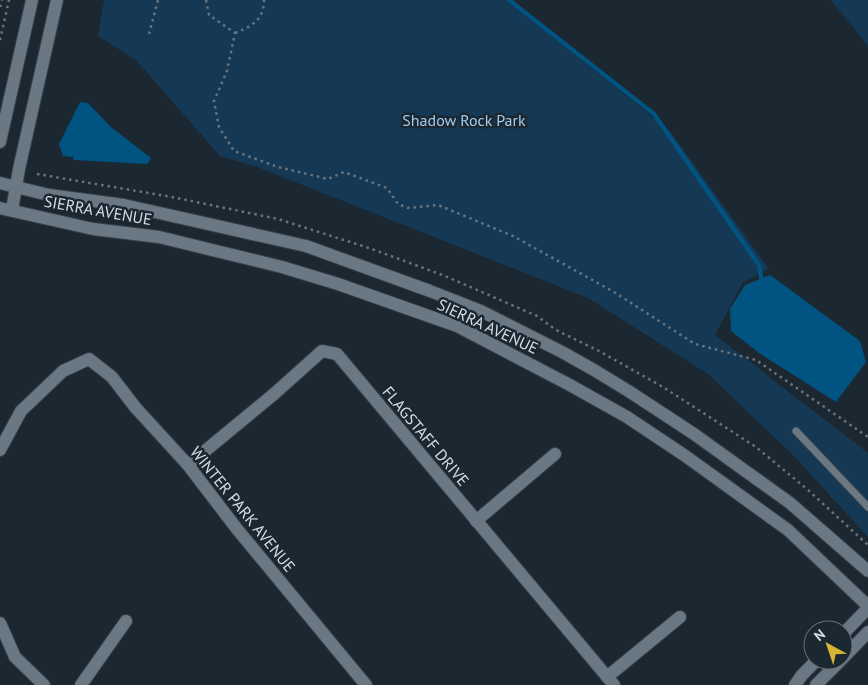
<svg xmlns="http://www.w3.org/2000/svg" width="868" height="685" font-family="'PT Sans',sans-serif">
	<rect width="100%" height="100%" fill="#1b2731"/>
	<g fill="#153954">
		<path d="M104,0H506L669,130L769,269L743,282L715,335L868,453V537L796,458L708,374L588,298L257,167L220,156L136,60L98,36Z"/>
		<path d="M831,0H868V46Z"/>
	</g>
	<g fill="#015382">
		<path d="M80,102L88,103L111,127L151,158L147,164L73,160L74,157L63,156L59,144Z"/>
		<path d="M770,275L860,341L866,362L836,402L759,353L731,331L730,309L745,285Z"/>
	</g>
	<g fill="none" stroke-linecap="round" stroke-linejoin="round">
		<path stroke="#015382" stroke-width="4.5" d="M509,0L654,114L759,265L762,283"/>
		<defs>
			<path id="lane" d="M796,431L868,507"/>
			<g id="street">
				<path d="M0,450L21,411L63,371L89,359L112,377L135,407L188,465L237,529L366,685"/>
				<path d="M188,465L274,394L322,351L337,354L614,685"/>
				<path d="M476,521L555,454"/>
				<path d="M0,623L15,657L44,685"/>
				<path d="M843,634L868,608"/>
				<path d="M843,658L868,632"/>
				<path d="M607,677L680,617"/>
				<path d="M81,685L126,621"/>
				<path d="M795,685L802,675L817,660"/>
				<path d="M816,685L841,660"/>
			</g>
			<g id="secondary">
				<path d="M0,142L32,0"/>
				<path d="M0,183L49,195L124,205L306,246L430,291L481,311L562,352L594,370L630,392L694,434L790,503L868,571"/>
				<path d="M0,208L93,229L159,237L282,267L338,284L457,326L568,384L627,417L684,455L788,530L868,606"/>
				<path d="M12,210L19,169L57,0"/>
			</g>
		</defs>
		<use href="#lane" stroke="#384149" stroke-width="9"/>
		<use href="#street" stroke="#384149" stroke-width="14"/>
		<use href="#secondary" stroke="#384149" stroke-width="14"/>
		<g stroke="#6a747c" stroke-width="2.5" stroke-dasharray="2.5 4" stroke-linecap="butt">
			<path d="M206,0L209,15L235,33L227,71L214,101L219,127L234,151L278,167L328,179L344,172L387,188L398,204L408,208L438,205L513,236L614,292L695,344L756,360L868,437"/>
			<path d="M0,7L2,0"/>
			<path d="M235,33C252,26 264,20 264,0"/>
			<path d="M149,34L158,0"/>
			<path d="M0,40L9,0"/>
			<path d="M37,174L172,197L278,219L372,249L445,276L537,316L556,330L599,351L663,387L756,447L808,490L868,545"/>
		</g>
		<use href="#lane" stroke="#6a7883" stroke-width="7"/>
		<use href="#street" stroke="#6a7883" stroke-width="12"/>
		<use href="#secondary" stroke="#6a7883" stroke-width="12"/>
	</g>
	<g text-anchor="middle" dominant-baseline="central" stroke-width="5" stroke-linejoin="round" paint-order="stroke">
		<g font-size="16" fill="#a4cced" stroke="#1b2731">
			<text x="464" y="120">Shadow Rock Park</text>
		</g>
		<g font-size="16" fill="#d5dde3" stroke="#1b2731">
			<text transform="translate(98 210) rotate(10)">SIERRA AVENUE</text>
			<text transform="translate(488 326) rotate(25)">SIERRA AVENUE</text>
			<text transform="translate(426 436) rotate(50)">FLAGSTAFF DRIVE</text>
			<text transform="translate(243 509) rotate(51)">WINTER PARK AVENUE</text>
		</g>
	</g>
	<g transform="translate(828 645) rotate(320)"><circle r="24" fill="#1b2731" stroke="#657078"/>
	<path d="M0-4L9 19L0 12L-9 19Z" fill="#d6b534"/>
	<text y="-8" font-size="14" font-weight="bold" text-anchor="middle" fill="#d5dde3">N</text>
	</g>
</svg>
